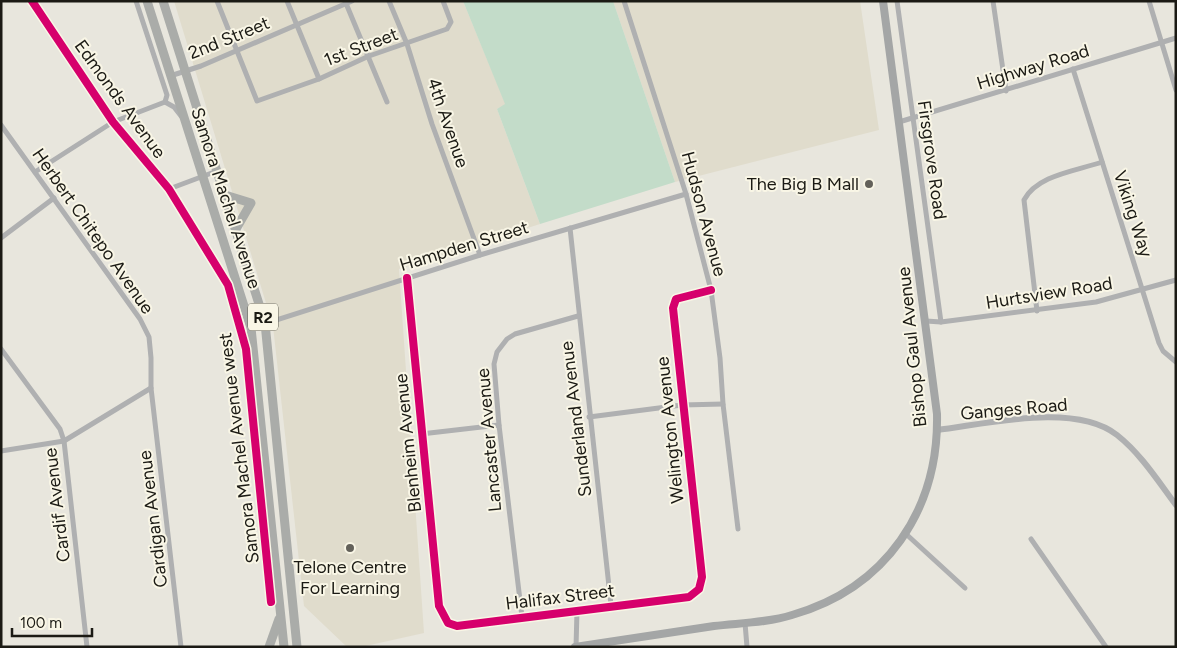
<svg xmlns="http://www.w3.org/2000/svg" width="1177" height="648" font-family="Figtree,sans-serif">
	<rect width="100%" height="100%" fill="#e8e6dd"/>
	<g fill="#e0dccc">
		<path d="M174,1H463L506,105L497,109L540,224L399,269L424,633L361,647H347L304,606L273,326Z"/>
		<path d="M613,1H860L879,130L675,182Z"/>
	</g>
	<path fill="#c3dcc9" d="M463,1H613L675,182L540,224L497,109L505,104Z"/>
	<g fill="none" stroke-linecap="round" stroke-linejoin="round">
		<g stroke="#afb0b1" stroke-width="5">
			<path d="M32,1L113,122L169,189L228,285L246,349L271,602"/>
			<path d="M217,1L257,101L319,79L369,56L447,29L451,22L443,1"/>
			<path d="M287,1L319,79"/>
			<path d="M345,1L387,102"/>
			<path d="M389,1L407,44L432,124L480,255"/>
			<path d="M624,1L686,194L711,290L720,358L723,404L738,529"/>
			<path d="M897,1L941,322"/>
			<path d="M993,1L1006,91"/>
			<path d="M1149,1L1176,90"/>
			<path d="M1073,69L1159,343L1163,351L1176,362"/>
			<path d="M170,76L201,66L352,1"/>
			<path d="M165,102L174,107L181,116"/>
			<path d="M899,122L1176,38"/>
			<path d="M1,125L140,319L149,337L151,358V388L181,647"/>
			<path d="M35,172L113,122L165,102L167,95L136,1"/>
			<path d="M169,189L217,171"/>
			<path d="M570,228L611,605"/>
			<path d="M1,238L54,198"/>
			<path d="M407,278L439,606L448,623L457,626L689,597L699,589L702,577L673,308L676,299L711,290"/>
			<path d="M1037,311L1024,200C1037,175 1076,171 1102,162"/>
			<path d="M926,321L941,322L1096,302L1176,280"/>
			<path d="M251,328L480,255L686,194"/>
			<path d="M1,349L60,429L64,441L87,647"/>
			<path d="M589,417L682,405L723,404"/>
			<path d="M421,434L499,425"/>
			<path d="M1,451L64,441L151,388"/>
			<path d="M906,534L965,588"/>
			<path d="M1031,539L1106,647"/>
			<path d="M522,617L499,425L494,364L497,352L507,339L515,334L578,316"/>
			<path d="M745,623L747,647"/>
			<path d="M576,647L577,611"/>
		</g>
		<path stroke="#afb0b1" stroke-width="6" d="M937,430C987,424 1075,402 1117,435C1141,454 1158,481 1176,505"/>
		<path stroke="#a4a6a6" stroke-width="8" d="M575,647C621,640 667,633 714,626C739,623 767,623 792,615C886,588 939,510 937,414L883,1"/>
		<g stroke="#aaaca9" stroke-width="9">
			<path d="M147,1L251,328L284,647"/>
			<path d="M163,1L265,323L297,647"/>
			<path d="M225,195L251,203L236,229"/>
			<path d="M269,647L279,619"/>
		</g>
		<defs>
			<g id="cycleway">
				<path d="M32,1L113,122L169,189L228,285L246,349L271,602"/>
				<path d="M407,278L439,606L448,623L457,626L689,597L699,589L702,577L673,308L676,299L711,290"/>
			</g>
		</defs>
		<use href="#cycleway" stroke="#f9f6e6" stroke-width="11"/>
		<use href="#cycleway" stroke="#d6006c" stroke-width="8"/>
	</g>
	<g fill="#63615a" stroke="#f9f6e6" stroke-width="2">
		<circle cx="869" cy="184" r="5"/>
		<circle cx="350" cy="548" r="5"/>
	</g>
	<g text-anchor="middle" dominant-baseline="central" stroke-width="4" stroke-linejoin="round" paint-order="stroke">
		<rect fill="#f9f6e6" stroke="#5e5c53" stroke-width="1" x="248" y="303.5" width="30" height="27" rx="4"/>
		<g font-size="16" font-weight="bold" fill="#1b1a14">
			<text x="263" y="317">R2</text>
		</g>
		<g font-size="18" fill="#1b1a14" stroke="#f9f6e6">
			<text transform="translate(229 38) rotate(-22)">2nd Street</text>
			<text transform="translate(361 47) rotate(-21)">1st Street</text>
			<text transform="translate(1033 67) rotate(-17)">Highway Road</text>
			<text transform="translate(120 99) rotate(54)">Edmonds Avenue</text>
			<text transform="translate(448 123) rotate(71)">4th Avenue</text>
			<text transform="translate(932 160) rotate(82)">Firsgrove Road</text>
			<text transform="translate(226 198) rotate(72)">Samora Machel Avenue</text>
			<text transform="translate(704 214) rotate(75)">Hudson Avenue</text>
			<text transform="translate(1133 214) rotate(72)">Viking Way</text>
			<text transform="translate(93 231) rotate(55)">Herbert Chitepo Avenue</text>
			<text transform="translate(464 246) rotate(-17)">Hampden Street</text>
			<text transform="translate(1049 293) rotate(-9)">Hurtsview Road</text>
			<text transform="translate(912 347) rotate(-96)">Bishop Gaul Avenue</text>
			<text transform="translate(1014 409) rotate(-5)">Ganges Road</text>
			<text transform="translate(576 419) rotate(-97)">Sunderland Avenue</text>
			<text transform="translate(670 430) rotate(-96)">Welington Avenue</text>
			<text transform="translate(489 440) rotate(-95)">Lancaster Avenue</text>
			<text transform="translate(408 443) rotate(-96)">Blenheim Avenue</text>
			<text transform="translate(239 448) rotate(-97)">Samora Machel Avenue west</text>
			<text transform="translate(57 505) rotate(-97)">Cardif Avenue</text>
			<text transform="translate(153 519) rotate(-97)">Cardigan Avenue</text>
			<text transform="translate(560 597) rotate(-7)">Halifax Street</text>
		</g>
		<g font-size="18" fill="#1b1a14" stroke="#f9f6e6" text-anchor="end">
			<text x="859" y="184">The Big B Mall</text>
			<text x="350" y="567" text-anchor="middle">Telone Centre<tspan x="350" dy="21">For Learning</tspan></text>
		</g>
	</g>
	<rect width="1177" height="648" fill="none" stroke="#1b1a14" stroke-width="5"/>
	<path d="M12 628v8h80v-8" fill="none" stroke="#1b1a14" stroke-width="2.5"/>
	<text x="20" y="628" font-size="15" fill="#1b1a14" stroke="#f9f6e6" stroke-width="4" paint-order="stroke">100 m</text>
</svg>
